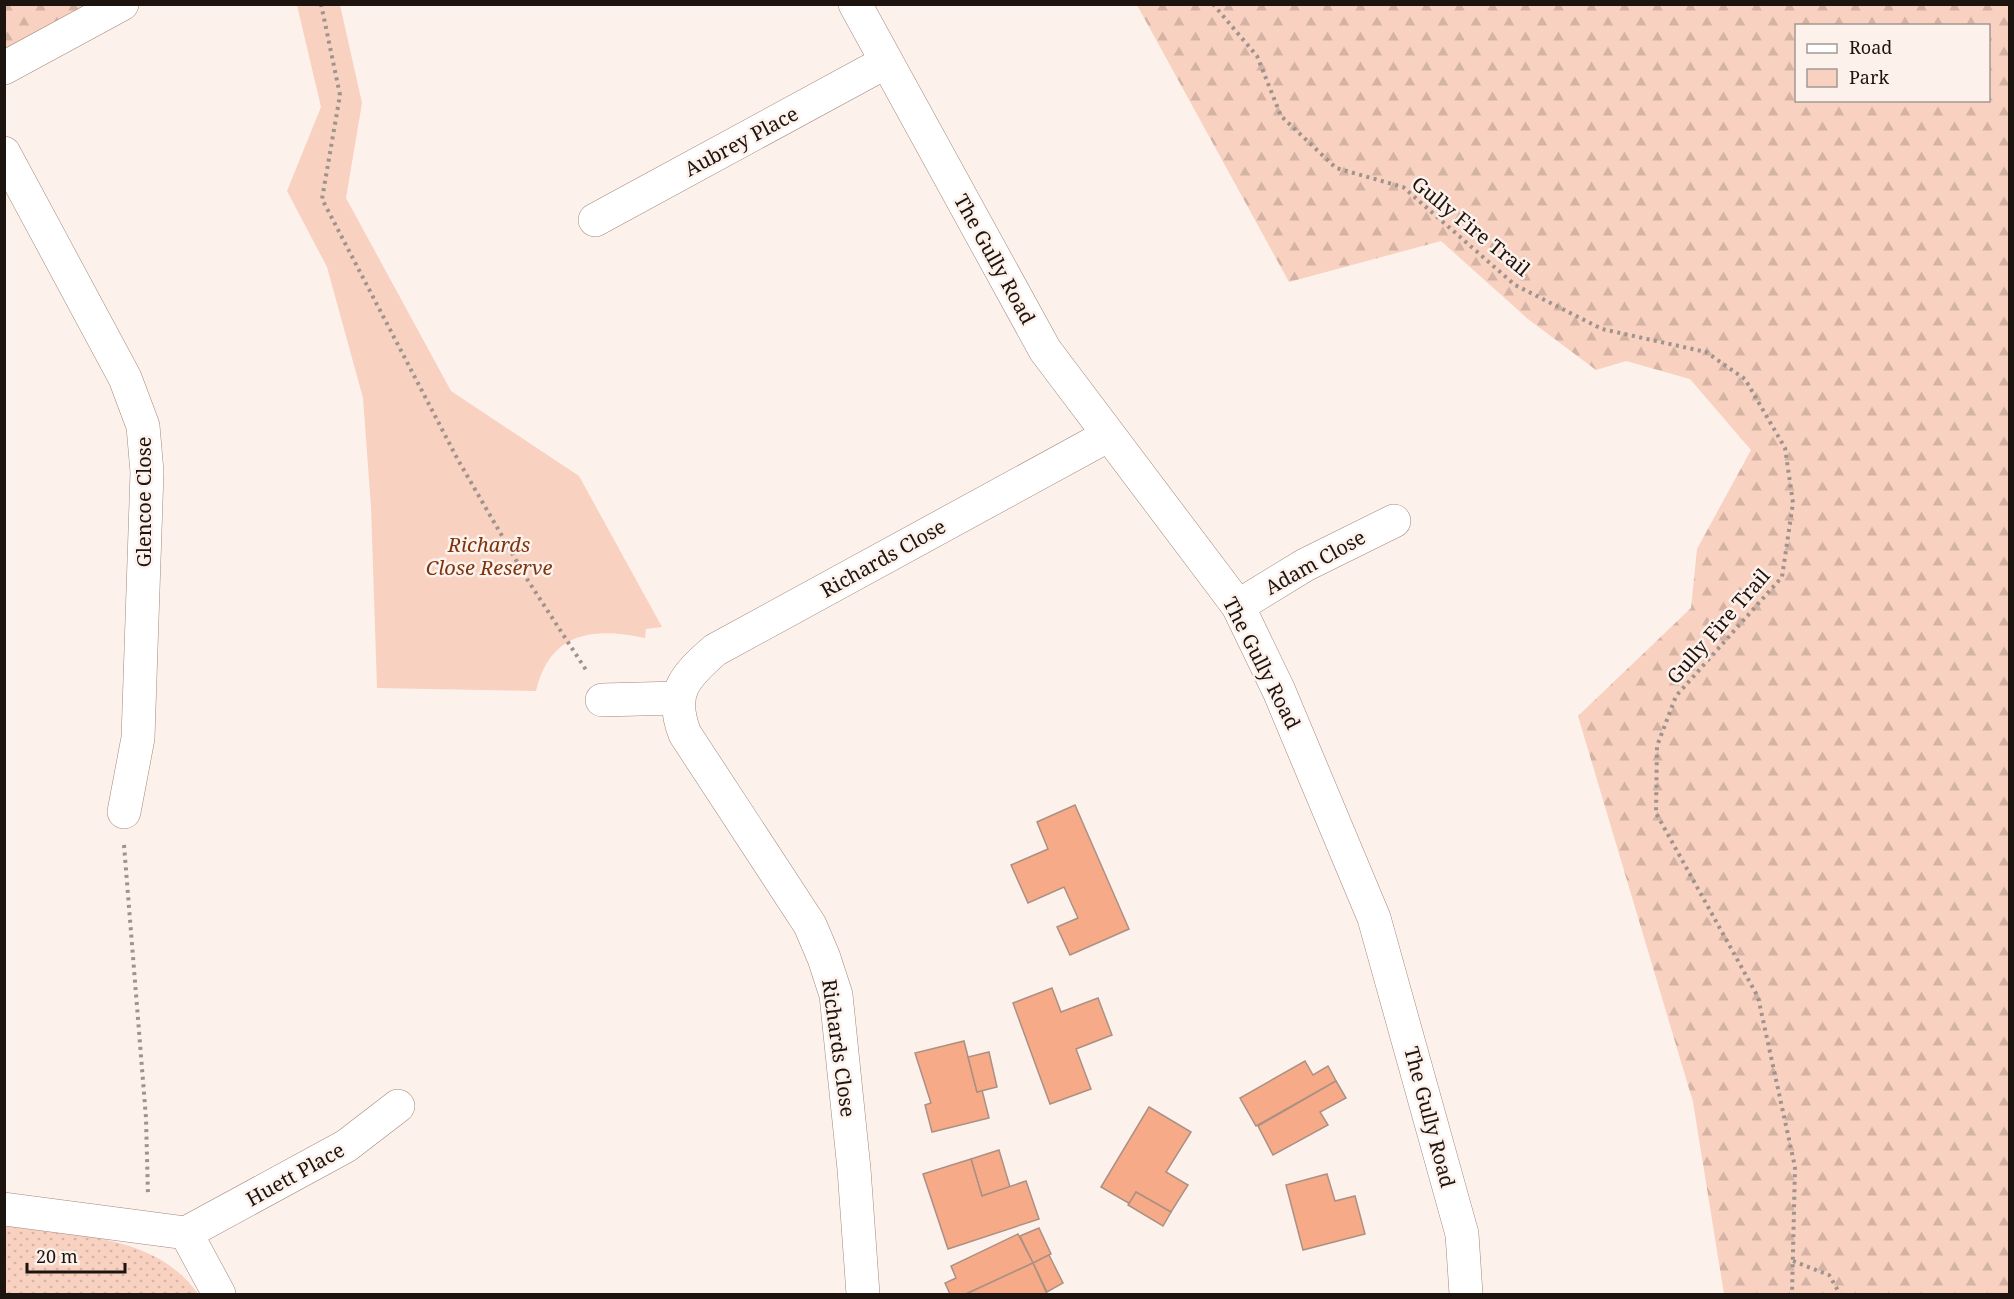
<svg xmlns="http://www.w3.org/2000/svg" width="2014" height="1299" font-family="'Noto Serif',serif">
	<defs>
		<pattern id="grass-dots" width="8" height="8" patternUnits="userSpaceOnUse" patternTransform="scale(1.5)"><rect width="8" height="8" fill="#f8d1c0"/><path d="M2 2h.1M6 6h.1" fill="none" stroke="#d4b3a4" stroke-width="1.8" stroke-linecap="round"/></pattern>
		<pattern id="forest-firs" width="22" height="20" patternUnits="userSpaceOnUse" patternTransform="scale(1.5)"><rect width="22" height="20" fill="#f8d1c0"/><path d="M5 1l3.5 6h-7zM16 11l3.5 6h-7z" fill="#d4b3a4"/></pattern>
	</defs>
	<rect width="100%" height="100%" fill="#fdf1eb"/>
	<path fill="url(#grass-dots)" d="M5,1226C71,1236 156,1233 198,1294H5Z"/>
	<g fill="url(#forest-firs)" fill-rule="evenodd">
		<path d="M5,5H122L5,68Z"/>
		<path d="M1137,5H2009V1294H1724L1693,1102L1578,716L1691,608L1697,549L1751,450L1690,379L1626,361L1596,370L1528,319L1441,241L1289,282ZM1796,26H1988V100H1796Z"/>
	</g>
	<path fill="#f8d1c0" d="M297,5H340L362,103L346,198L451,391L579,476L662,627L646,629L645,638C593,627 550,632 536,691L377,688L371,507L363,398L327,267L287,191L321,107Z"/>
	<g fill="#f7aa87" stroke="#ab9084" stroke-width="1.5">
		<path d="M1075,805L1129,929L1070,955L1057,927L1078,918L1064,887L1028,903L1011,865L1048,849L1037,822Z"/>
		<path d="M1052,988L1061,1012L1098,998L1112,1035L1076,1049L1091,1089L1050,1104L1013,1003Z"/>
		<path d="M964,1041L977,1092L982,1090L989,1118L932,1132L925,1105L931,1103L915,1053Z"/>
		<path d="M989,1052L997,1087L977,1092L968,1057Z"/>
		<path d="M1305,1061L1313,1075L1328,1066L1336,1081L1256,1126L1240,1098Z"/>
		<path d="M1336,1081L1346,1098L1320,1112L1328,1125L1273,1155L1258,1126Z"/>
		<path d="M1149,1107L1191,1132L1166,1172L1188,1185L1171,1212L1136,1192L1130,1204L1101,1187Z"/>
		<path d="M999,1150L1010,1187L982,1196L971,1159Z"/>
		<path d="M971,1159L982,1196L1026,1181L1039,1219L948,1249L923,1174Z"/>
		<path d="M1327,1174L1335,1201L1355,1196L1365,1234L1303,1250L1286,1185Z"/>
		<path d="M1136,1192L1171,1212L1163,1226L1128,1205Z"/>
		<path d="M1039,1228L1051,1254L1033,1263L1020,1236Z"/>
		<path d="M1018,1234L1033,1263L966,1294H950L945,1283L956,1278L951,1266Z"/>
		<path d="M1049,1255L1063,1283L1047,1292L1033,1263Z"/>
		<path d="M1033,1263L1047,1294H966Z"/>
	</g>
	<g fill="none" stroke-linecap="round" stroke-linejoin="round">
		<defs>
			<g id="minor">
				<path d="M855,4L1045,350L1238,606L1279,691L1374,918L1462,1234L1466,1294"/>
				<path d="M4,68L122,4"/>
				<path d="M4,153L125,378L143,426L147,472L138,738L124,812"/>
				<path d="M595,220L886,62"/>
				<path d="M1238,606L1305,565L1394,521"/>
				<path d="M602,700L678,698"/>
				<path d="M4,1209L186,1233L219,1294"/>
				<path d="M186,1233L346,1146L398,1106"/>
				<path d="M863,1294L854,1169L836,995L824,958L810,925L685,734C669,693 684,677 715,650L1107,436"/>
			</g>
		</defs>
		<use href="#minor" stroke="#a2887c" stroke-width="34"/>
		<g stroke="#9e938d" stroke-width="4" stroke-dasharray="3 4.5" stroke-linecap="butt">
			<path d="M321,4L340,95L322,199L458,460L527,579L588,673"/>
			<path d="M1213,4L1257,56L1281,116L1336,168L1403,187L1515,285L1602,329L1706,352L1745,379L1785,448L1793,503L1782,577L1676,696L1657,746L1656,813L1758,997L1795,1167L1792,1294"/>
			<path d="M124,845L146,1118L148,1196"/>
			<path d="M1793,1261L1829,1275L1840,1294"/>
		</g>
		<use href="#minor" stroke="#fff" stroke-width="33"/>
	</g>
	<g text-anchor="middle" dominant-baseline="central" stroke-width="5" stroke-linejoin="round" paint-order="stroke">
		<g font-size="20" fill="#1e140f" stroke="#fdf1eb">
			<text transform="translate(741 141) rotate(-28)">Aubrey Place</text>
			<text transform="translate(1471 226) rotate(39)">Gully Fire Trail</text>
			<text transform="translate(995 259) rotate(61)">The Gully Road</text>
			<text transform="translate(143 502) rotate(-90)">Glencoe Close</text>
			<text transform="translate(883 558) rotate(-29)">Richards Close</text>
			<text transform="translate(1315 562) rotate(-29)">Adam Close</text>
			<text transform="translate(1718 626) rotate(-49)">Gully Fire Trail</text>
			<text transform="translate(1262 663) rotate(63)">The Gully Road</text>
			<text transform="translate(839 1048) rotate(82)">Richards Close</text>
			<text transform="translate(1430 1117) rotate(75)">The Gully Road</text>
			<text transform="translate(295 1174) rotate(-29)">Huett Place</text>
		</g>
		<g font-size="20" font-style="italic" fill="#7b3611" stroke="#fdf1eb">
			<text x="489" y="544">Richards<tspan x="489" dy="23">Close Reserve</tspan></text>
		</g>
	</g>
	<rect width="2014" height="1299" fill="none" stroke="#1e140f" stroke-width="12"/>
	<rect x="1795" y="24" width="195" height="78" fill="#fdf1eb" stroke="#a49993" stroke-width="1.5"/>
	<rect x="1807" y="44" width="30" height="9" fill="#ffffff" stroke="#a49993" stroke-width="1.5"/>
	<text x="1849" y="54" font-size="18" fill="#1e140f">Road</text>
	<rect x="1807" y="69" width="30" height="18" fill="#f8d1c0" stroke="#a49993" stroke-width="1.5"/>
	<text x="1849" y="84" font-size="18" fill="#1e140f">Park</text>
	<path d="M27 1263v9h98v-9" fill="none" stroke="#1e140f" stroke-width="3"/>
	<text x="36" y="1263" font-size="18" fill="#1e140f" stroke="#fdf1eb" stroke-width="4.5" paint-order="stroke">20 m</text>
</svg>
